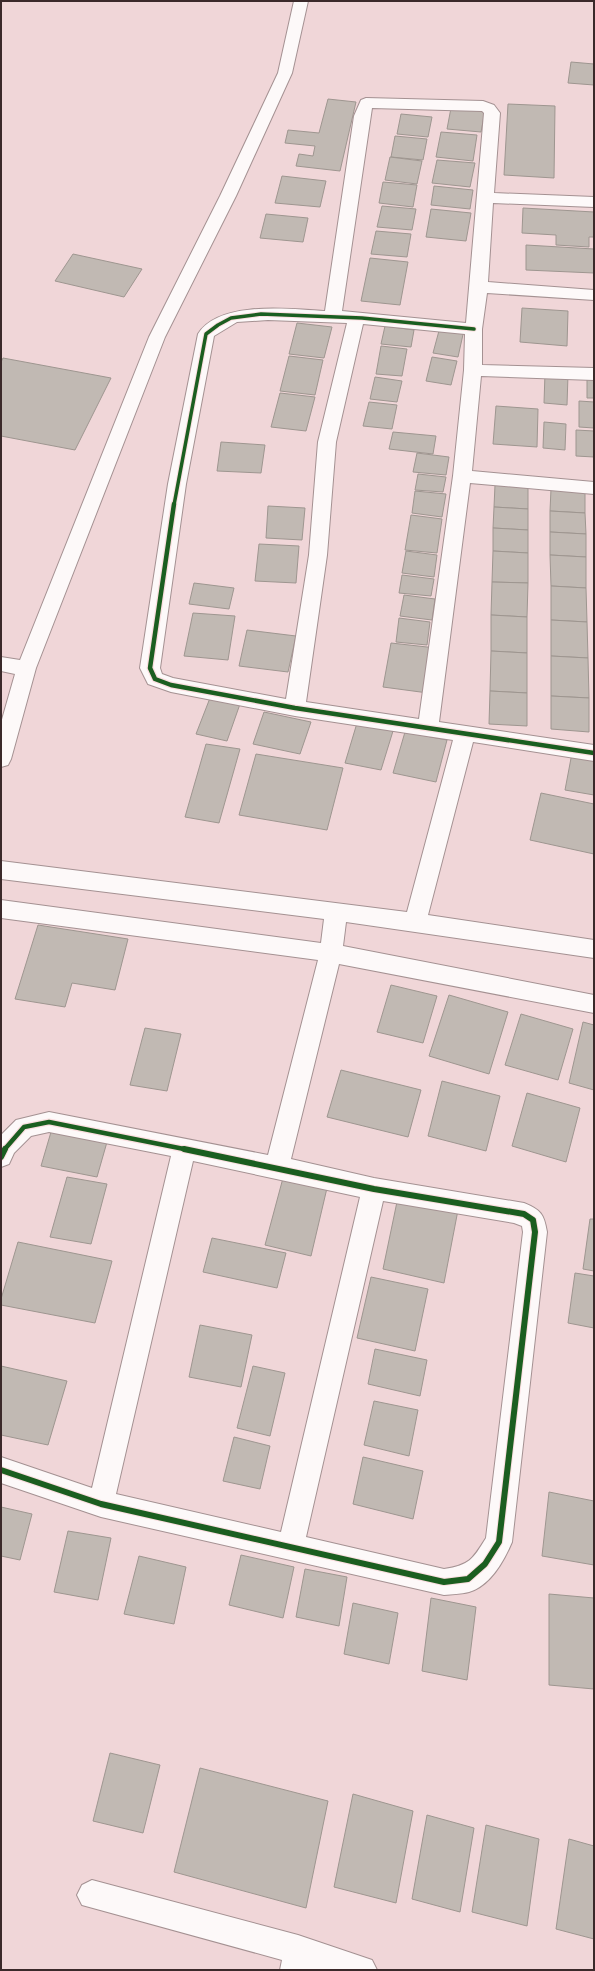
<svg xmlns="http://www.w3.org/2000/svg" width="595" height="1971" font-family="'Work Sans',sans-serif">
	<rect width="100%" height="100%" fill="#f0d6d8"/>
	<g fill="#c1b9b3" stroke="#9e9690">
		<path d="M571,62L594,64V85L568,83Z"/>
		<path d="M328,99L356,102L340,171L296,166L299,154L313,156L315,146L285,143L288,130L319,133Z"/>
		<path d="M508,104L555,106L554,178L504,175Z"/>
		<path d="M451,108L485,111L481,132L447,129Z"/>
		<path d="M401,114L432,117L428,137L397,134Z"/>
		<path d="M441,132L477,135L473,161L436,157Z"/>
		<path d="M395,136L427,139L423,160L391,157Z"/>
		<path d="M390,157L422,161L417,184L385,180Z"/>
		<path d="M437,160L475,163L470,187L432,183Z"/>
		<path d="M282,176L326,181L320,207L275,203Z"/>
		<path d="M383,182L417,185L413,207L379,203Z"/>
		<path d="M434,186L473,190L470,209L431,205Z"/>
		<path d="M382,206L416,209L412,230L377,227Z"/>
		<path d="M523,208L594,212V237H589V247L556,245V235L522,233Z"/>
		<path d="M431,209L471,213L466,241L426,237Z"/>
		<path d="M266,214L308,218L303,242L260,238Z"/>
		<path d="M376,231L411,234L407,257L371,254Z"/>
		<path d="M526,245L594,249V273L526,270Z"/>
		<path d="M73,254L142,269L124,297L55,281Z"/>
		<path d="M370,258L408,262L400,305L361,301Z"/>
		<path d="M522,308L568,311L567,346L520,342Z"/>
		<path d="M297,323L332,327L324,358L289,354Z"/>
		<path d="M385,326L414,330L411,347L381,344Z"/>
		<path d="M440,327L464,330L458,357L433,353Z"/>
		<path d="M381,346L407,349L402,376L376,374Z"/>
		<path d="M289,356L323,360L315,395L280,391Z"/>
		<path d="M432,357L457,361L451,385L426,381Z"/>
		<path d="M3,358L111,378L75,450L1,436V362Z"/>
		<path d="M545,373L568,375L567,405L544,403Z"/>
		<path d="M587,375L594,376V398H587Z"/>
		<path d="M375,377L402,381L397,402L370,399Z"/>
		<path d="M280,393L315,397L306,431L271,427Z"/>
		<path d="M579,401L594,402V428L579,427Z"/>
		<path d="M369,402L397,405L392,429L363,426Z"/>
		<path d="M496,406L538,409L537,447L493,444Z"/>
		<path d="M544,422L566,424L565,450L543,448Z"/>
		<path d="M576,430L594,431V457L576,456Z"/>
		<path d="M393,432L436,436L433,454L389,449Z"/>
		<path d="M221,442L265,445L261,473L217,471Z"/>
		<path d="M417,453L449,457L446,475L413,472Z"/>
		<path d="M418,474L446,477L443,492L415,490Z"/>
		<path d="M495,485L528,486V509L494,507Z"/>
		<path d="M551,489L585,491V513L550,511Z"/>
		<path d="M415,491L446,494L442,517L412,513Z"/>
		<path d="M268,506L305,508L302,540L266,538Z"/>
		<path d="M494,507L528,509V530L493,528Z"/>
		<path d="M550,511L585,513L586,534L550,532Z"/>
		<path d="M411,515L442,519L437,553L405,550Z"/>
		<path d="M493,528L528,530V553L493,551Z"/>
		<path d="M550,532L586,534V557L550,555Z"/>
		<path d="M259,544L299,546L296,583L255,581Z"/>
		<path d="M406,551L437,555L434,577L402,573Z"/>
		<path d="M493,551L528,553V583L492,582Z"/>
		<path d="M550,555L586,557V588L551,586Z"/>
		<path d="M402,575L434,579L431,596L399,593Z"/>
		<path d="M492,582L528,583L527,617L491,615Z"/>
		<path d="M194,583L234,588L229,609L189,604Z"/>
		<path d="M551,586L586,588L587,622L551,620Z"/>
		<path d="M404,595L435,599L432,620L400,616Z"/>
		<path d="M193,613L235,616L228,660L184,656Z"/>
		<path d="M491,615L527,617V653L491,651Z"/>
		<path d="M399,618L430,622L427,645L396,642Z"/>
		<path d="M551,620L587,622L588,658L551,656Z"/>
		<path d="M247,630L296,636L288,672L239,666Z"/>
		<path d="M391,643L436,648L428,693L383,687Z"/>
		<path d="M491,651L527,653V693L490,691Z"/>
		<path d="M551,656L588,658L589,698L551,696Z"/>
		<path d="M490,691L527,693V726L489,724Z"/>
		<path d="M551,696L589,698V732L551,729Z"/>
		<path d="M210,698L240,704L227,741L196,734Z"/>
		<path d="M264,712L311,722L300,754L253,744Z"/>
		<path d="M357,723L393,731L381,770L345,763Z"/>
		<path d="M405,732L447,740L436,782L393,773Z"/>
		<path d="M206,744L240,749L219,823L185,817Z"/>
		<path d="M572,753L594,757V795L565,790Z"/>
		<path d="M256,754L343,768L327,830L239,815Z"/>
		<path d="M541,793L594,804V854L530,840Z"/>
		<path d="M38,925L128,939L115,990L72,983L65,1007L15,999Z"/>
		<path d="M391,985L437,996L423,1043L377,1032Z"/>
		<path d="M449,995L508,1012L489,1074L429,1056Z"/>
		<path d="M521,1014L573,1029L558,1080L505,1065Z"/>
		<path d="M583,1022L594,1025V1090L569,1083Z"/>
		<path d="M145,1028L181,1034L167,1091L130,1085Z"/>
		<path d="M341,1070L421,1090L408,1137L327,1117Z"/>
		<path d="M442,1081L500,1096L486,1151L428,1136Z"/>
		<path d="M527,1093L580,1108L566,1162L512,1146Z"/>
		<path d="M51,1132L107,1142L97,1177L41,1166Z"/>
		<path d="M67,1177L107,1184L91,1244L50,1237Z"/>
		<path d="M283,1178L327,1188L311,1256L265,1245Z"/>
		<path d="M398,1197L458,1210L444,1283L383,1269Z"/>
		<path d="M590,1219H594V1271L583,1269Z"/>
		<path d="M212,1238L286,1253L277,1288L203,1272Z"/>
		<path d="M18,1242L112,1261L95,1323L1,1305V1299Z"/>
		<path d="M575,1273L594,1276V1328L568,1323Z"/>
		<path d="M371,1277L428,1289L415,1351L357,1338Z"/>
		<path d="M200,1325L252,1335L241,1387L189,1377Z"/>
		<path d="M375,1349L427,1360L420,1396L368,1384Z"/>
		<path d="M1,1366L67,1381L48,1445L1,1435Z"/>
		<path d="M253,1366L285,1373L270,1436L237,1428Z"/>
		<path d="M374,1401L418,1410L409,1456L364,1445Z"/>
		<path d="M234,1437L270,1446L260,1489L223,1481Z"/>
		<path d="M363,1457L423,1471L413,1519L353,1504Z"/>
		<path d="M549,1492L594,1501V1565L542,1556Z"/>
		<path d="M1,1507L32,1514L20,1560L1,1556Z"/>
		<path d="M68,1531L111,1538L98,1600L54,1592Z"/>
		<path d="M241,1555L294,1567L283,1618L229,1605Z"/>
		<path d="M139,1556L186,1567L174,1624L124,1614Z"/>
		<path d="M305,1569L347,1577L339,1626L296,1617Z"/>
		<path d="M549,1594L594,1598V1689L549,1685Z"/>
		<path d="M431,1598L476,1607L467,1680L422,1671Z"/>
		<path d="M353,1603L398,1613L389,1664L344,1654Z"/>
		<path d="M110,1753L160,1765L143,1833L93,1821Z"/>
		<path d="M200,1768L328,1801L306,1908L174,1872Z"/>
		<path d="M353,1794L413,1811L396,1903L334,1887Z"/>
		<path d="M427,1815L474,1828L460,1912L412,1899Z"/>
		<path d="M486,1825L539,1839L527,1926L472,1912Z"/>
		<path d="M569,1839L594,1846V1939L556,1929Z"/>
	</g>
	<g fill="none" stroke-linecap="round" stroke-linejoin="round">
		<defs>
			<g id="minor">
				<path d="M294,1H308L292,73L236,196L165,337L36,668L11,759L8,765L1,767V723L15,674L1,671V657L20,660L149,337L220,196L278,73Z"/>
				<path d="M366,98L483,101L494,105L500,113L494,193L594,197V207L493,203L488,282L594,290V300L487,293L482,329V365L594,368V380L481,376L472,471L594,482V494L470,483L439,722L594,745V761L473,742L428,915L594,940V958L346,922L343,946L594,995V1013L339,964L291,1159L374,1178L524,1203C541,1210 544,1214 547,1232L512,1542C504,1561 490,1586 469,1592C461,1594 452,1594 444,1595L101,1517L1,1483V1457L92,1488L171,1156L49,1132L31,1136L14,1153L9,1164L1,1167V1135L16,1120L49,1112L268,1155L318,960L1,918V900L321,943L324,919L1,879V861L407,912L453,740L295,716L171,692L148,684L140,668L168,484L198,334C219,300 291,309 325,311L354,116L361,100ZM372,108L482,111L484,113L466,323L342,311ZM268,320L347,323L318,442L309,555L286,699L173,678L162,674L160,668L186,484L214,336L237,322ZM363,324L465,334L464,370L453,476L419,719L306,702L327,555L336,442ZM193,1161L360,1197L281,1532L116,1494ZM383,1201L514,1223L522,1226L523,1232L486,1538C473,1559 470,1565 444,1569L306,1537Z"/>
				<path d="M92,1880L298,1935L372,1960L377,1970L310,1969V1970H280L282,1960L82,1905L77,1895L82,1885Z"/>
			</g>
		</defs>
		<use href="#minor" stroke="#a49192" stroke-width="2"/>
		<use href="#minor" fill="#fdf9f9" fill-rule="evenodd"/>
		<defs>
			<path id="cycleway-far2" d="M174,505L206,334L218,325L231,318L261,314L362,318L474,329"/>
			<g id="cycleway-far1">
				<path d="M174,504L150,668L155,679L171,685L295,708L594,753"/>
				<path d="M4,1150L24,1127L49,1122L189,1150"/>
			</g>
			<g id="cycleway">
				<path d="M1,1157L5,1149"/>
				<path d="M1,1470L101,1504L444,1582L468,1579L485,1564L499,1542L535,1232L533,1220L524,1214L374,1189L184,1149"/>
			</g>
		</defs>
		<use href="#cycleway-far2" stroke="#fcdee0" stroke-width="5.5"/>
		<use href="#cycleway-far1" stroke="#fcdee0" stroke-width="7"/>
		<use href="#cycleway" stroke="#fcdee0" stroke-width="8"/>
		<use href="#cycleway-far2" stroke="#1b5e20" stroke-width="3.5"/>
		<use href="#cycleway-far1" stroke="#1b5e20" stroke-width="4.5"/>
		<use href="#cycleway" stroke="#1b5e20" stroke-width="6"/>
	</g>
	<rect width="595" height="1971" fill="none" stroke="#3b292a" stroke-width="4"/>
</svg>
